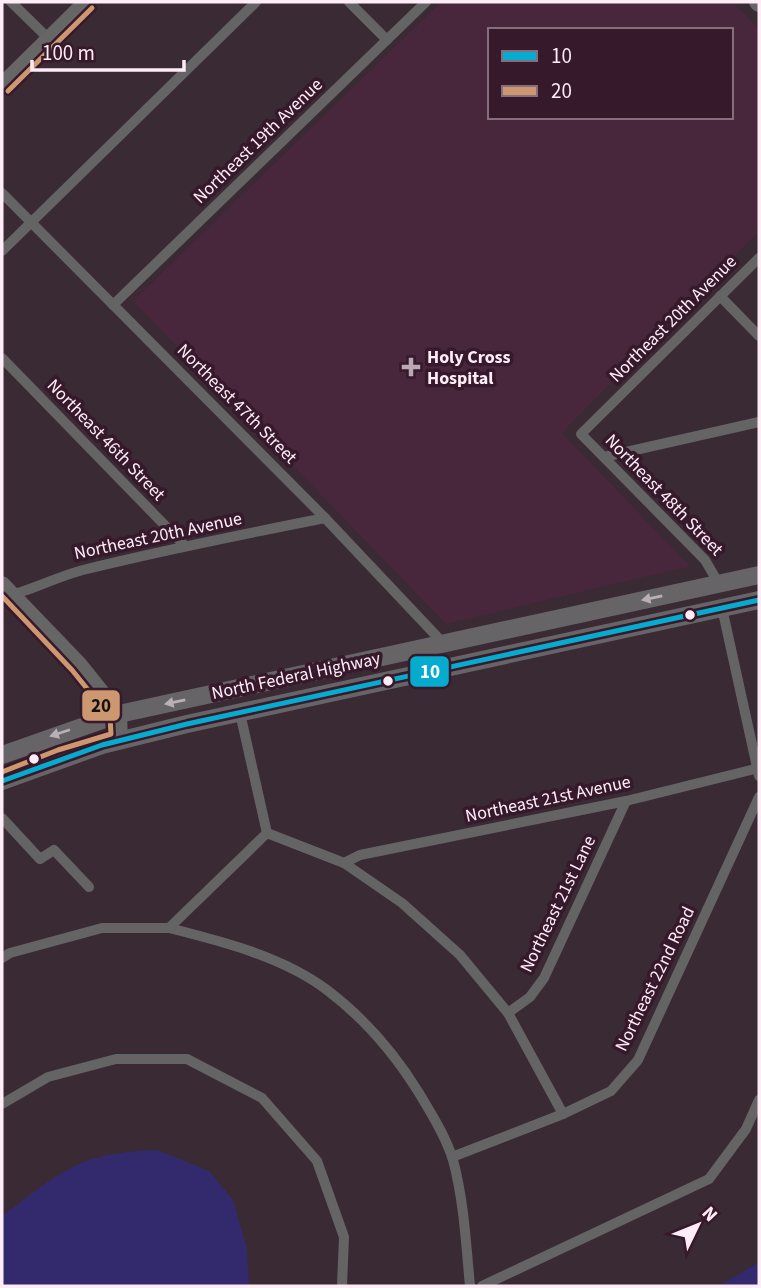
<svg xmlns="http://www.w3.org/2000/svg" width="761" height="1288" font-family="'Source Sans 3',sans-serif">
	<rect width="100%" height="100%" fill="#3a2a34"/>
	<path fill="#48273c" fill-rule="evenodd" d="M441,2H732L759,29V231L562,433L690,566L446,624L133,301ZM490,30H731V117H490Z"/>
	<g fill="#332a6e">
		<path d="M157,1150L209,1171L233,1200L247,1249L249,1286H2V1216C25,1199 60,1170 86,1161C109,1153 132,1151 157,1150Z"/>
		<path d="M759,1262V1286H719Z"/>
	</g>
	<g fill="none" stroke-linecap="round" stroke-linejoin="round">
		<g stroke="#646464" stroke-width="10">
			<path d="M11,2L49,39"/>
			<path d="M349,2L387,40"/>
			<path d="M2,193L325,518L444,644"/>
			<path d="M2,251L256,2"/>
			<path d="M720,296L759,336"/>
			<path d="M113,305L426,2"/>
			<path d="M2,358L185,546"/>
			<path d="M604,457L759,422"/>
			<path d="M719,584L705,560L581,434L759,258"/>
			<path d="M2,597C30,592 55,577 83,570C163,550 244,534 325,518"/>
			<path d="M722,608L759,776"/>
			<path d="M240,713L267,833"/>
			<path d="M2,818L40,859L54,850L89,887"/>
			<path d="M267,833L344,863L402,903L460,955L508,1013L563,1114"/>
			<path d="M344,863L360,855L626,801L759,768"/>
			<path d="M169,928C221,941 284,957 327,990C364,1018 395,1054 419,1093C431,1113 446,1137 453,1160C464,1201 466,1244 470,1286"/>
			<path d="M2,958L10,953L102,928H169L267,833"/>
			<path d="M508,1013L530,997L544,978L626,801"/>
			<path d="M2,1104L48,1077L116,1059H187L262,1098L317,1161L344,1237L342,1286"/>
			<path d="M452,1157L563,1114L611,1091L638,1060L759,797"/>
			<path d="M482,1286L709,1179L746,1129L759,1100"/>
		</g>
		<g stroke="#676667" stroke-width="16">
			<path d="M2,85L86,2"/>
			<path d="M2,584L79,664L119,714L120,741"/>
		</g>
		<g stroke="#666466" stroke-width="18">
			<path d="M758,2L759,3"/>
			<path d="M2,755L119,714L759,575"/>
			<path d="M2,781L102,745L187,724L759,600"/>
		</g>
		<defs>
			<path id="bus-1" d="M2,781L102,745L187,724L759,600"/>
			<g id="bus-2">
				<path d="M8,91L92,8"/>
				<path d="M2,596L72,670L110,717L111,734L58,750L2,772"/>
			</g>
		</defs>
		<use href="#bus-1" stroke="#37192c" stroke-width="10"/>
		<use href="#bus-2" stroke="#37192c" stroke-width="10"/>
		<use href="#bus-1" stroke="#06acd0" stroke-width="5"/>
		<use href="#bus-2" stroke="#cd976f" stroke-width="5"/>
	</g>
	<defs><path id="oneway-solid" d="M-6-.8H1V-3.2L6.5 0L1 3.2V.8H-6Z" transform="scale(1.75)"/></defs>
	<g fill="#baafb6">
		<use href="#oneway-solid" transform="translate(652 598) rotate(168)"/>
		<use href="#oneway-solid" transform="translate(175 702) rotate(168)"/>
		<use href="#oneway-solid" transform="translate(60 733) rotate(162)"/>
	</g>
	<path fill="#b9a9b3" stroke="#37192c" stroke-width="2.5" d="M407.5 356.5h7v7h7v7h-7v7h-7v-7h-7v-7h7z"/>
	<g fill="#feedf7" stroke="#37192c" stroke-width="2.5">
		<circle cx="690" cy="615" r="6"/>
		<circle cx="388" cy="681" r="6"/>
		<circle cx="34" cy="759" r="6"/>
	</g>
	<g text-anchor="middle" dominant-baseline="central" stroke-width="7" stroke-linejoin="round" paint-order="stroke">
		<g font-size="18" fill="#feedf7" stroke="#37192c">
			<text transform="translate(258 141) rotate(-44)">Northeast 19th Avenue</text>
			<text transform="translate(673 319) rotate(-45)">Northeast 20th Avenue</text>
			<text transform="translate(237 404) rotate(45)">Northeast 47th Street</text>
			<text transform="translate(106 440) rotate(46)">Northeast 46th Street</text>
			<text transform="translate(664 495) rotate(46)">Northeast 48th Street</text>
			<text transform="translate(158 536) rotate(-12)">Northeast 20th Avenue</text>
			<text transform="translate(296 676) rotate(-12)">North Federal Highway</text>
			<text transform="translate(548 799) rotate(-12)">Northeast 21st Avenue</text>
			<text transform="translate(558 904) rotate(-64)">Northeast 21st Lane</text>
			<text transform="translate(655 979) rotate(-64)">Northeast 22nd Road</text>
		</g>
		<g font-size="18" font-weight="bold" fill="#feedf7" stroke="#37192c" text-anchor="start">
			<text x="427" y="357">Holy Cross<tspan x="427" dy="21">Hospital</tspan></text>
		</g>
	</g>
	<g stroke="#37192c" stroke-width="2.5">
		<rect x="409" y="655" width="41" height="33" rx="7" fill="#06acd0"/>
		<rect x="81" y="689" width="40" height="33" rx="7" fill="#cd976f"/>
	</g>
	<g font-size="19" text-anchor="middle" font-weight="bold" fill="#fff">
		<text x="430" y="678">10</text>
	</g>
	<g font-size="19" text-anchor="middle" font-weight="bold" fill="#111">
		<text x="101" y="712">20</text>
	</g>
	<rect width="761" height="1288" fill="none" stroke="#feedf7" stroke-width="7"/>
	<rect x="488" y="28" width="245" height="91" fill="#37192c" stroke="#876e7d" stroke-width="2"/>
	<rect x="502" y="51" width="35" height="10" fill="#06acd0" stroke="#876e7d" stroke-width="2"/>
	<text x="551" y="63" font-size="21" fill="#feedf7">10</text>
	<rect x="502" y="86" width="35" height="10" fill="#cd976f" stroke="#876e7d" stroke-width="2"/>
	<text x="551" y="98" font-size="21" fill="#feedf7">20</text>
	<g transform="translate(698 1225) rotate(47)" stroke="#37192c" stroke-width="5" paint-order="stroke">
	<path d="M0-5L12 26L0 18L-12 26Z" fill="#feedf7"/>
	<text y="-10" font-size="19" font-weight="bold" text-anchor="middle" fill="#feedf7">N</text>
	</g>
	<path d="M32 60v10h152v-10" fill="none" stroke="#feedf7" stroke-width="3.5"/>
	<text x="42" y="60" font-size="21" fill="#feedf7" stroke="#37192c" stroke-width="5" paint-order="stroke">100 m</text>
</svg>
